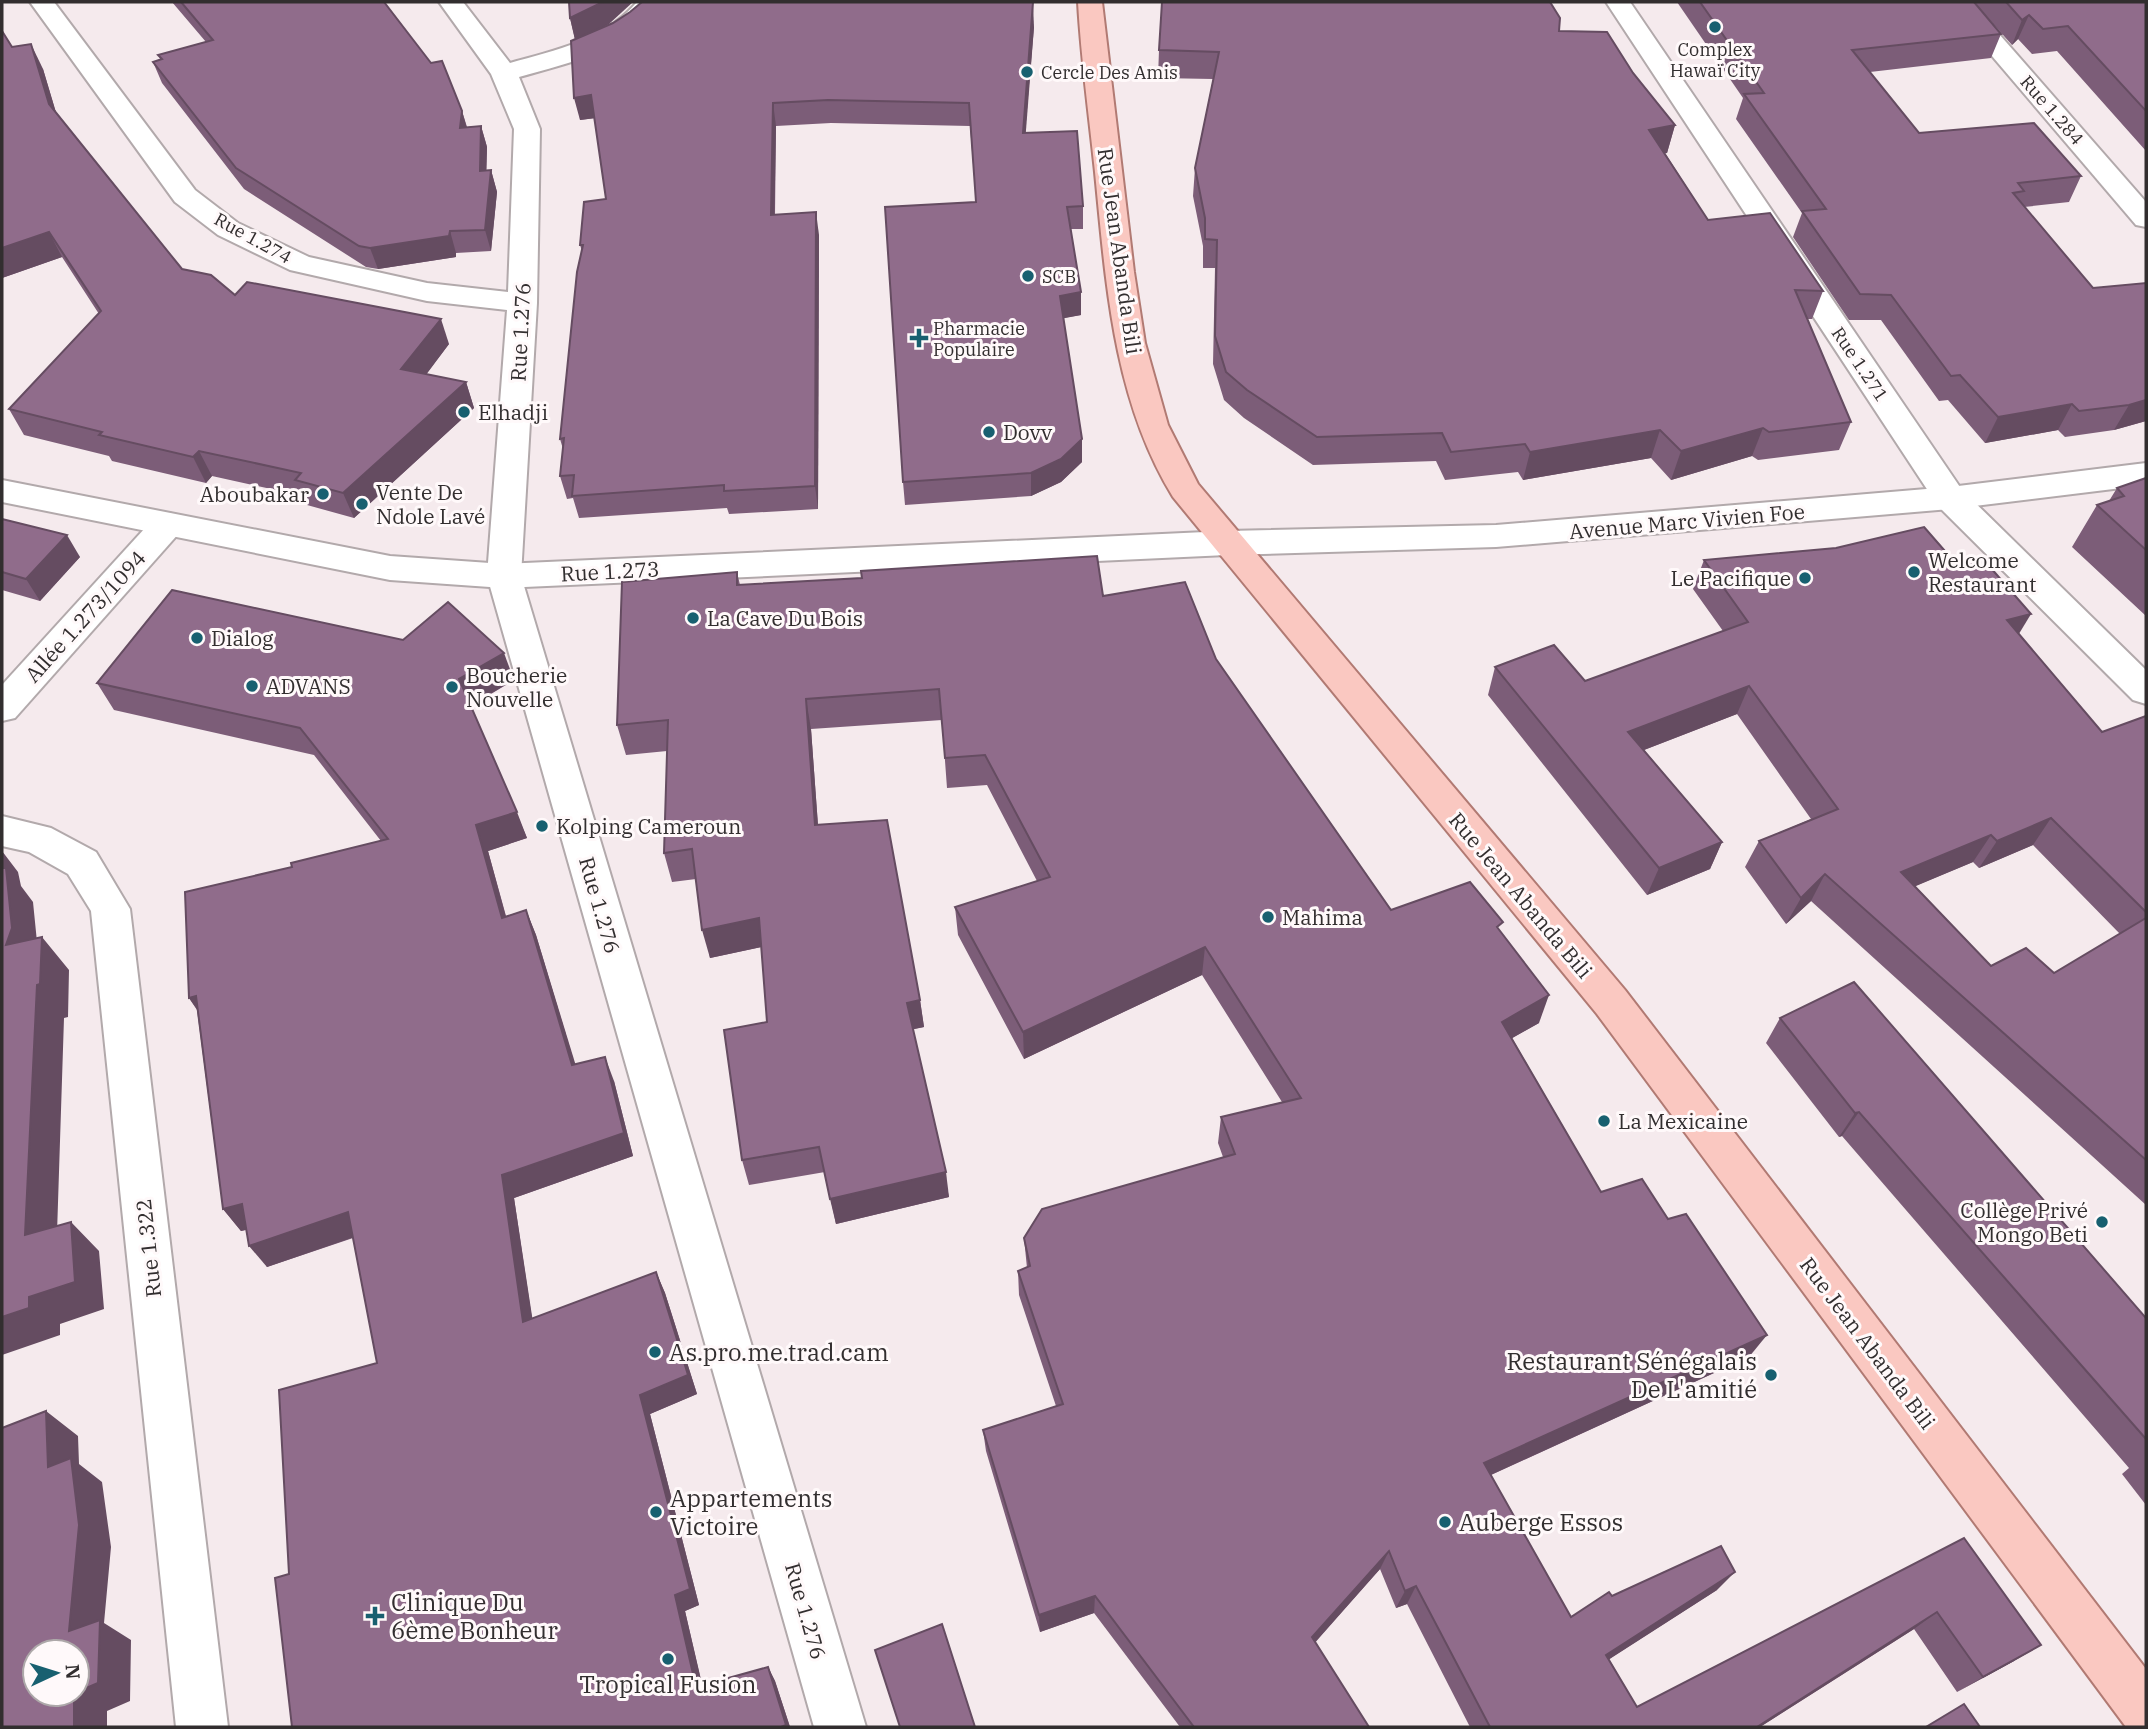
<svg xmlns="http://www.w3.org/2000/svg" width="2148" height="1729" font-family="'IBM Plex Serif',serif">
	<rect width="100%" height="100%" fill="#f5eaed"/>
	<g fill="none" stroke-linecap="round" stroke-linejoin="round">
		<defs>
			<g id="minor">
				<path d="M30,2H54L195,190L238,223L309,257L427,283L508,292L514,129L491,74L439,2H463L510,63C556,50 605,40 637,2H662C629,51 572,62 519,77L540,129L537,303L521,576L866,1727H814L487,576L507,310L427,301L290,270L218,235L175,202Z"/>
				<path d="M1946,2H1971L2146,202V227L2136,225Z"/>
				<path d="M168,513L180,516L185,524L180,532L15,718L2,721V685L156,516Z"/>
				<path d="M2,816L51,828L96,852L130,909L228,1727H176L91,911L68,874L29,852L2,846Z"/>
			</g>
			<path id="tertiary" d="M1606,2H1630L1962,490L2146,670V704L2133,700L1938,506Z"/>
			<path id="secondary" d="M2146,463V485L1950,509L1496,547L1227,555L504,588L390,580L2,502V480L390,556L504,564L1227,531L1496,525L1950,487Z"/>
			<path id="primary" d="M1078,2H1102L1134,272L1145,343L1168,425L1198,484L1625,990L2146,1669V1727H2126L1597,1014L1173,497C1113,399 1106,283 1095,172C1089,115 1081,58 1078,2Z"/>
		</defs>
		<use href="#minor" stroke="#b2a9ab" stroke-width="4"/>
		<use href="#tertiary" stroke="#b2a9ab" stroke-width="4"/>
		<use href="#secondary" stroke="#b2a9ab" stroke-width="4"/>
		<use href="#primary" stroke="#b17a73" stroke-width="4"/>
		<use href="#minor" fill="#fff" fill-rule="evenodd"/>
		<use href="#tertiary" fill="#fff" fill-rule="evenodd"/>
		<use href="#secondary" fill="#fff" fill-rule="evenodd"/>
		<use href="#primary" fill="#fac8c1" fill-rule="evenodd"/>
	</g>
	<g fill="#7c5d78" fill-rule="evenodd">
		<path d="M172,2H384L462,111L467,127L481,126L487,147L486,171L491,170L497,192L491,251L456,253V257L378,269L366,267L244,189L162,83L153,62L161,60L158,55L206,42Z"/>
		<path d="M1677,2H2146V151L2057,51L2032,54L2018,39L2012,45L1987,17L2001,34L1991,58L1870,72L1919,133L2081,176L2069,202L2024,207L2146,421L2114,430L2065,437L2058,430L1985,443L1948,400L1939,401L1881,320H1849L1793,237L1802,213L1736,119L1743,98Z"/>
		<path d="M570,18L609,24L591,32L1034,27L1025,133L1083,206V229H1071L1081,315L1063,318L1082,462L1061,482L1031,496L905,505L903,482L976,202L970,126L831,123L776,126L775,215L819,235L818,509L729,514L727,508L579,518L573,498L567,499L560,476L563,449L560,439L582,251L580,245L606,199L595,118L580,120L575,39Z"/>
		<path d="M1559,31L1633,73L1675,125L1667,153H1665L1708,220L1823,291L1812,319H1807L1851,422L1839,450L1758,460L1752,456L1671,480L1651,458L1523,480L1518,472L1445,480L1436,461L1313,465L1244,418L1224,400L1213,364L1215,268H1203V246L1193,196L1195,168L1213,79L1158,78L1159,50Z"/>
		<path d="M12,47L43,69L56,113L182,269L235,295L449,344L426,374L466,382L474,408L354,518L307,505L303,496L212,476L206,483L112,461L109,456L24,435L9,409L99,314L62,257L2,278Z"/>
		<path d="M2146,478V616L2072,547L2097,505L2109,501L2117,488Z"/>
		<path d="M2,519L80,557L40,601L2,590Z"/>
		<path d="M1704,560L2019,634L2102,732L2146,716V1205L1811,901L1786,924L1745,867L1759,841L1811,819L1737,714L1644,750L1722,842L1710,869L1647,895L1488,695L1495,667L1585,681L1723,631L1693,589ZM2033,845L2120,934L2054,973L1991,966L1915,886L1973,862L1979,868Z"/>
		<path d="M737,572L740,585L1103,596L1216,659L1391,910L1500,931L1539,1023L1512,1038L1601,1192L1749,1357L1491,1475L1571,1617L1612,1596L1717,1590L1609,1659L1637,1707L1964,1538L2014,1661L1957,1692L1914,1629L1760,1727H1470L1407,1604L1396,1608L1380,1569L1315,1642L1369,1727H1180L1094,1613L1040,1632L986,1451L983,1430L1056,1406L1019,1295L1018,1271L1027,1268L1024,1238L1223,1157L1218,1143L1221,1117L1282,1102L1202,975L1024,1059L958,935L955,907L1037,881L987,785L947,788L942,720L811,729L818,825L920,1000L924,1027L913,1029L949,1197L836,1224L825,1172L749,1185L742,1160L767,1022L761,947L710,958L696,879L672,882L664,853L667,751L626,755L617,725Z"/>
		<path d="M514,680L471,706L527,838L488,851L506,916L526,910L536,935L575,1065L614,1081L633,1156L514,1198L532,1319L656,1272L665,1293L697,1394L650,1414L699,1605L685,1611L702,1685L768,1667L775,1681L790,1727L289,1574L377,1363L353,1238L267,1267L246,1230L241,1231L223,1209L197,1010L189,998L292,867L381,841L314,755L114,710L97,683Z"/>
		<path d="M1780,1018L2146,1318V1505L2122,1474L2129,1468L1842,1136L1839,1137L1766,1043Z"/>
	</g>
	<g fill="#654c61">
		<path d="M603,2H633L609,24L575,40L570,18Z"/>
		<path d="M1033,4L1034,27L1024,156L1023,133Z"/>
		<path d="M2029,15L2018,39L2012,45L2022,20Z"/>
		<path d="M31,44L43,69L61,129L49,104Z"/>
		<path d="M591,95L596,118L580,120L574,98Z"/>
		<path d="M773,103L776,126L774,238L771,215Z"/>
		<path d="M462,111L468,132L460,128Z"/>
		<path d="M1675,125L1667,153L1642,158L1649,130Z"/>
		<path d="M481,126L487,147L486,192L480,171Z"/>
		<path d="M491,170L497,192L491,251L485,230Z"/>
		<path d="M816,212L819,235L818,509L815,486Z"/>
		<path d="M450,231L456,253V257L378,269L370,248Z"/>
		<path d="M49,232L62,257L2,278V248Z"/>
		<path d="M1081,292V315L1060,319V296Z"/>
		<path d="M441,319L449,344L411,395L401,369Z"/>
		<path d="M466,382L474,408L354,518L343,493Z"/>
		<path d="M2146,400V421L2114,430L2129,405Z"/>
		<path d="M2072,404L2058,430L1985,443L1998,417Z"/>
		<path d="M1763,428L1752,456L1671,480L1681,451Z"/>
		<path d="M1660,430L1651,458L1523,480L1530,452Z"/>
		<path d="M1082,439V462L1061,482L1031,496V473Z"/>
		<path d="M199,451L212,476L206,483L193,457Z"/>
		<path d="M67,535L80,557L40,601L26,579Z"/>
		<path d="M2031,614L2014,642L2007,620Z"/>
		<path d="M504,653L514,680L470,706L459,679Z"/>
		<path d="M1749,686L1737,714L1618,760L1628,732Z"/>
		<path d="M806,699L811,729L820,854L815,825Z"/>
		<path d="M517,812L527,838L488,851L513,943L502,918L476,825Z"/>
		<path d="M2051,818L2033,845L1979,868L1997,841Z"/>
		<path d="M1991,835L1973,862L1885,899L1901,872Z"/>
		<path d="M1722,842L1710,869L1647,895L1659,868Z"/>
		<path d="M2,851L18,872L21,886L33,902L39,962L6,945L2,875Z"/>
		<path d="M1825,874L1811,901L1786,924L1801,898Z"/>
		<path d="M526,910L536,935L583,1089L572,1065Z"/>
		<path d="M759,918L766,946L710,958L702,930Z"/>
		<path d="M42,937L69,970L68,1017L64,1018L56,1264L25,1235L37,985Z"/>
		<path d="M1205,947L1202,975L1024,1059L1023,1032Z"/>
		<path d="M1549,995L1539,1023L1493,1049L1502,1022Z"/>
		<path d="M196,996L206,1022L189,998Z"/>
		<path d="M920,1000L924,1027L910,1030L907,1003Z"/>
		<path d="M605,1057L614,1081L633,1156L514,1198L536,1342L523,1322L502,1175Z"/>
		<path d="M1859,1112L1842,1136L1839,1137L1855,1113Z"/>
		<path d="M946,1172L949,1197L836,1224L830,1199Z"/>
		<path d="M242,1204L260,1226L241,1231L223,1209Z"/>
		<path d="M348,1212L363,1234L267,1267L249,1246Z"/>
		<path d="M71,1222L99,1251L104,1309L60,1324V1335L2,1355V1317L29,1297Z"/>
		<path d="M656,1272L665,1293L697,1394L650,1414L699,1605L685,1611L706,1701L696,1687L675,1595L640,1395Z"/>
		<path d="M1767,1335L1749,1357L1473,1483L1484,1463Z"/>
		<path d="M46,1411L78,1436L79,1464L102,1482L111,1547L104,1623L131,1640L130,1701L107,1711V1727H74V1694H77V1692L48,1467Z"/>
		<path d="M1389,1551L1380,1569L1305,1654L1312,1637Z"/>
		<path d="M1735,1572L1717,1590L1591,1671L1606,1655Z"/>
		<path d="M1416,1586L1407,1604L1396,1608L1405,1591Z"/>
		<path d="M1095,1596L1094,1613L1040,1632L1039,1615Z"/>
		<path d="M1937,1612L1914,1629L1760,1727H1757Z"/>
		<path d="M2041,1645L2014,1661L1957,1692L1983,1677Z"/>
		<path d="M768,1667L775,1681L790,1727H781Z"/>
	</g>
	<g fill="#906c8b" stroke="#654c61" stroke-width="2">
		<path d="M181,2H384L431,63L442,61L462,111L460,128L481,126L480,171L491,170L485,230L450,231L449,236L370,248L359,246L236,168L153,62L162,59L158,55L213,40Z"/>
		<path d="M569,2H603L570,18Z"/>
		<path d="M642,2H1033L1023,133L1077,131L1083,206L1067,207L1081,292L1060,296L1082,439L1061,459L1031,473L903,482L885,207L976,202L969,103L828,100L773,103L771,215L816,212L815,486L724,491V485L572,496L574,475L560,476L564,438L560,439L577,272L583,245H580L584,202L606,199L591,95L574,98L571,41L613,23L630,12Z"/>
		<path d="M1162,2H1550L1560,18L1559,31L1607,32L1633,73L1675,125L1649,130L1708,220L1770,213L1823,291L1795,290L1851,422L1769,432L1763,428L1681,451L1660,430L1530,452L1525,444L1451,452L1442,433L1317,437L1247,390L1226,372L1215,336L1217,240L1205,239V218L1195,168L1219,52L1159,50Z"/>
		<path d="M1700,2H1974L2001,34L1852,50L1919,133L2034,123L2081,176L2018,183L2024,191L2013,193L2093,288L2146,283V400L2129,405L2079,411L2072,404L1998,417L1960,375L1951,376L1891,295L1860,294L1802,211L1826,209L1744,94L1764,93Z"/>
		<path d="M2006,2H2146V111L2068,26L2043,29L2029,15L2022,20Z"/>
		<path d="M2,31L12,47L31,44L49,104L182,269L211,275L235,295L247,282L441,319L401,369L466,382L343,493L295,480L301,473L199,451L193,457L99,435L102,432L9,409L101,311L49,232L2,248Z"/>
		<path d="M2146,478V550L2097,505L2124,496L2117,488Z"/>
		<path d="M2,519L67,535L26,579L2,572Z"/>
		<path d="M1924,527L1958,566L1983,559L2031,614L2007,620L2102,732L2146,716V912L2051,818L1997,841L1991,835L1901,872L1991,966L2026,948L2054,973L2146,918V1160L1825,874L1801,898L1759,841L1838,809L1749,686L1628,732L1722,842L1659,868L1495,667L1554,645L1585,681L1748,622L1704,560L1836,548Z"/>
		<path d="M1097,556L1103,596L1185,582L1216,659L1391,910L1470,882L1503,922L1497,927L1549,995L1502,1022L1601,1192L1642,1179L1668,1219L1686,1214L1767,1335L1484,1463L1571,1617L1609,1592L1612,1596L1721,1546L1735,1572L1606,1655L1637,1707L1964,1538L2041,1645L1983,1677L1937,1612L1757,1727H1490L1416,1586L1405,1591L1389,1551L1312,1637L1369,1727H1194L1095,1596L1039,1615L983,1430L1063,1404L1018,1271L1030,1266L1024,1238L1042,1209L1235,1154L1221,1117L1301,1098L1205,947L1023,1032L955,907L1050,877L985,755L945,758L939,689L806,699L815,825L887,820L920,1000L907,1003L946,1172L830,1199L819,1147L742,1160L724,1030L767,1022L759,918L702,930L692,849L664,853L668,720L617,725L622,582L737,572V585L862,578L861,571Z"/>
		<path d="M172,590L403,640L448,602L504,653L459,679L517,812L476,825L502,918L526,910L572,1065L605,1057L624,1133L502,1175L523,1322L656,1272L688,1375L640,1395L690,1589L675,1595L696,1687L768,1667L786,1725L781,1727H292L275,1578L289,1574L279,1390L377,1363L348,1212L249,1246L242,1204L223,1209L196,996L189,998L185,892L292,867L291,863L388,839L300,728L97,683Z"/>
		<path d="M2,868H6L12,928L6,945L42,937L40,984L37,985L25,1235L71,1222L75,1282L29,1297V1308L2,1317Z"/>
		<path d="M1854,982L2146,1318V1439L1859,1112L1855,1113L1780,1018Z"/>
		<path d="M46,1411L48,1467L71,1458L79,1525L69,1631L100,1620L98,1683L77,1692V1652H35V1694H74V1727H2V1428Z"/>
		<path d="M942,1624L975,1727H900L875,1650Z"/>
		<path d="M1964,1704L1980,1727H1926Z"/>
	</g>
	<g fill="#186070" stroke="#fff9fa" stroke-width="2.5">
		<circle cx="1715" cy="27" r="7"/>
		<circle cx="1027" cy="72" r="7"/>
		<circle cx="1028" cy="276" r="7"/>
		<path d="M915.5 327.5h7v7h7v7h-7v7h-7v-7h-7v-7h7z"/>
		<circle cx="464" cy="412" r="7"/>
		<circle cx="989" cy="432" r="7"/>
		<circle cx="323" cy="494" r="7"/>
		<circle cx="362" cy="504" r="7"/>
		<circle cx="1914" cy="572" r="7"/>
		<circle cx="1805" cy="578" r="7"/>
		<circle cx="693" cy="618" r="7"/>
		<circle cx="197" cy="638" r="7"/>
		<circle cx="252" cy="686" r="7"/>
		<circle cx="452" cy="687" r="7"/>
		<circle cx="542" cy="826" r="7"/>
		<circle cx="1268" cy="917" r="7"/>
		<circle cx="1604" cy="1121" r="7"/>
		<circle cx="2102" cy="1222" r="7"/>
		<circle cx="655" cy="1352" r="7"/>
		<circle cx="1771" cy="1375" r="7"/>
		<circle cx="656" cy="1512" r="7"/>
		<circle cx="1445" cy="1522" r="7"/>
		<path d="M371.5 1605.5h7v7h7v7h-7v7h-7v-7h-7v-7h7z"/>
		<circle cx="668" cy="1659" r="7"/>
	</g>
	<g text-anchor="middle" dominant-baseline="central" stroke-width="6" stroke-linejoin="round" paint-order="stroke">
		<g font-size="18" fill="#322e2f" stroke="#fff9fa" text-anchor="start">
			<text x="1715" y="49" text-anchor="middle">Complex<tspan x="1715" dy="21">Hawaï City</tspan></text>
			<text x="1041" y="72">Cercle Des Amis</text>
			<text x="1042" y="276">SCB</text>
			<text x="933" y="328">Pharmacie<tspan x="933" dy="21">Populaire</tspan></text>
		</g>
		<g font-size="18" fill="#322e2f" stroke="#fff9fa">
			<text transform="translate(2052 110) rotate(49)">Rue 1.284</text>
			<text transform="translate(253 238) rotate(29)">Rue 1.274</text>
			<text transform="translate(1860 364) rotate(56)">Rue 1.271</text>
		</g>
		<g font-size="21" fill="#322e2f" stroke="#fff9fa">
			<text transform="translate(1120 251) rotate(82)">Rue Jean Abanda Bili</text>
			<text transform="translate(520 332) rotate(-87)">Rue 1.276</text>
			<text transform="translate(1687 521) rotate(-5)">Avenue Marc Vivien Foe</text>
			<text transform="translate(610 571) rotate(-3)">Rue 1.273</text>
			<text transform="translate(85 616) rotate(-48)">Allée 1.273/1094</text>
			<text transform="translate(1521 895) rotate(50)">Rue Jean Abanda Bili</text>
			<text transform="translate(600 905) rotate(74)">Rue 1.276</text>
			<text transform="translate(148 1248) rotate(-96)">Rue 1.322</text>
			<text transform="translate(1868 1343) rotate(53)">Rue Jean Abanda Bili</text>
			<text transform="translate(806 1611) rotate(74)">Rue 1.276</text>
		</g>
		<g font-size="21" fill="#322e2f" stroke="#fff9fa" text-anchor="start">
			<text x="478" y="412">Elhadji</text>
			<text x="1003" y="432">Dovv</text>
			<text x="376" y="492">Vente De<tspan x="376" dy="24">Ndole Lavé</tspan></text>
			<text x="309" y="494" text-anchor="end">Aboubakar</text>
			<text x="1928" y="560">Welcome<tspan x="1928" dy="24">Restaurant</tspan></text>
			<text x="1791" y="578" text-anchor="end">Le Pacifique</text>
			<text x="707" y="618">La Cave Du Bois</text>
			<text x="211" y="638">Dialog</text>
			<text x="466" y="675">Boucherie<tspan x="466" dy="24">Nouvelle</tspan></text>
			<text x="266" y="686">ADVANS</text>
			<text x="556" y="826">Kolping Cameroun</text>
			<text x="1282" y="917">Mahima</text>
			<text x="1618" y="1121">La Mexicaine</text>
			<text x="2088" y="1210" text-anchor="end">Collège Privé<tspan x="2088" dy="24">Mongo Beti</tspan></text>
		</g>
		<g font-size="24" fill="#322e2f" stroke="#fff9fa" text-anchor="start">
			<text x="669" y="1352">As.pro.me.trad.cam</text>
			<text x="1757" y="1361" text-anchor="end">Restaurant Sénégalais<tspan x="1757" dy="28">De L'amitié</tspan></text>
			<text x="670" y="1498">Appartements<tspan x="670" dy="28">Victoire</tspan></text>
			<text x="1459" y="1522">Auberge Essos</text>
			<text x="391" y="1602">Clinique Du<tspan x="391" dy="28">6ème Bonheur</tspan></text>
			<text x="668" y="1684" text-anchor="middle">Tropical Fusion</text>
		</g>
	</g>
	<rect width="2148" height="1729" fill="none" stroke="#322e2f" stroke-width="7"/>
	<g transform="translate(56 1673) rotate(86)"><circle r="33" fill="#fff9fa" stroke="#ada8a9" stroke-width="2"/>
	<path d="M0-5L12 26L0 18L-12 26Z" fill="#186070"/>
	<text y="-10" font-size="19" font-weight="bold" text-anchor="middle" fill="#322e2f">N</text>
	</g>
</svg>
